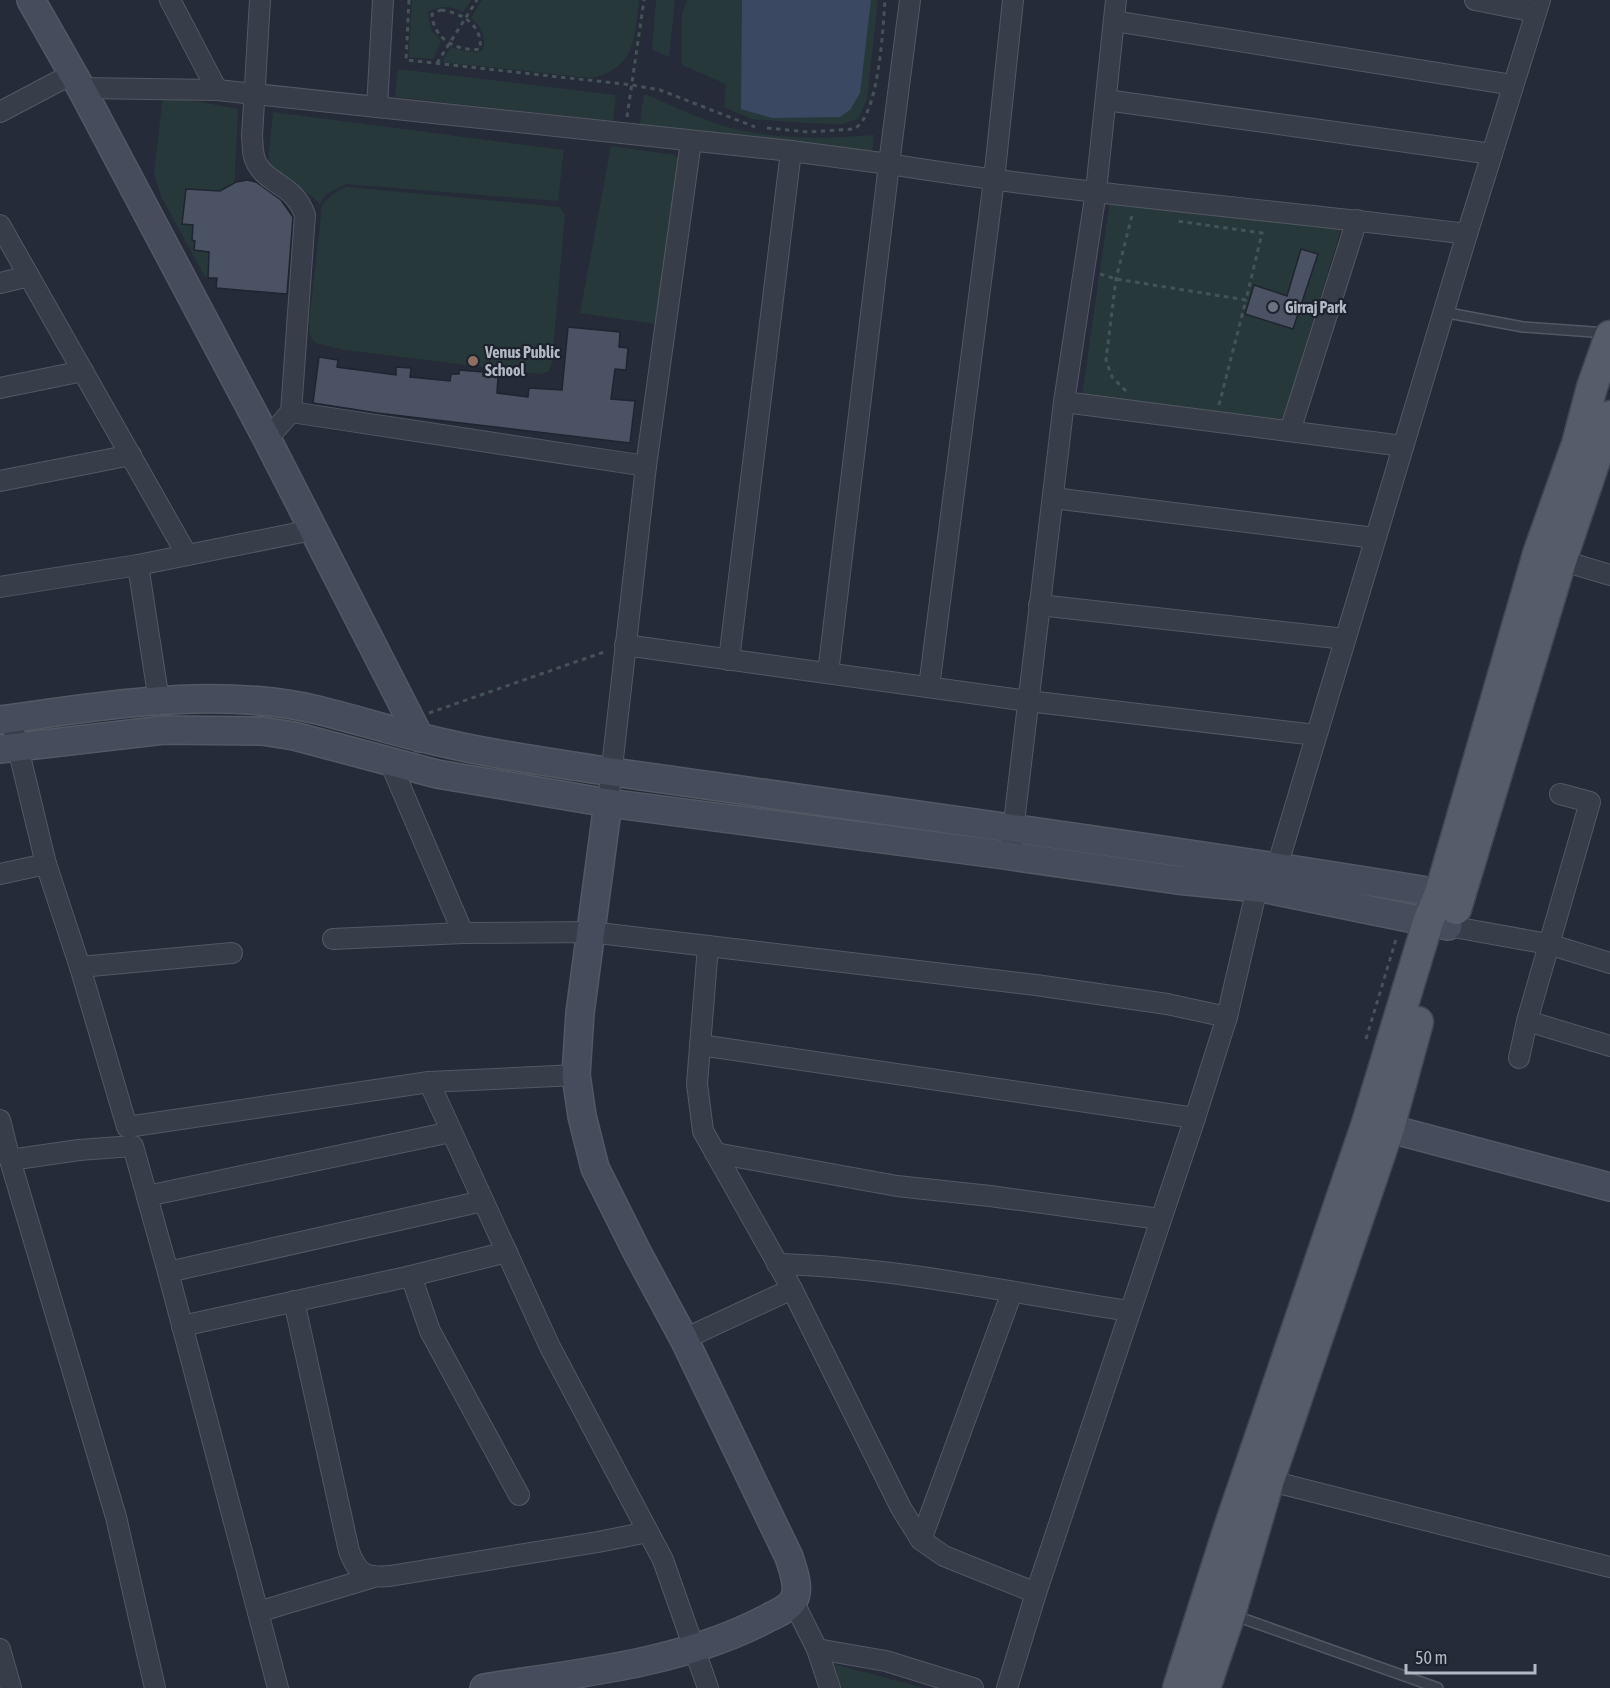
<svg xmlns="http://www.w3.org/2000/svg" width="1610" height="1688" font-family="'Asap Condensed',sans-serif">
	<rect width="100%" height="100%" fill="#252b39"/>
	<g fill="#27383b">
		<path d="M412,0H471L463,12C451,6 440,5 428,12L431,31L441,41L433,59L409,57Z"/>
		<path d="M482,0H639C634,39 636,68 591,78L442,62L451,47C461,50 473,55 483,50C486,36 482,27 471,18Z"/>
		<path d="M656,0H675L669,57L652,49Z"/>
		<path d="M687,0H878L867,99L858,119L843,124L807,123L751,119L724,107L726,84L682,65V15Z"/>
		<path d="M398,69L616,95L613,121L395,97Z"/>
		<path d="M644,94C672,105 701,120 731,128C781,140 823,139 874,135L872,153L640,124Z"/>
		<path d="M163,95L238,109L234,192L186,190L182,223L193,225L192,240L195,241L194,250L209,252L208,278L205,277L161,196L154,174Z"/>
		<path d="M273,112L564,150L558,201L346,184L326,194L320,204L309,194L296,188L268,164Z"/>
		<path d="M611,146L675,155L681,162L655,324L580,313Z"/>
		<path d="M347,187L560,207L565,215L552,362L549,371L540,374L345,350L315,343L310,335L309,323L322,206C329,196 336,191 347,187Z"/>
		<path d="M1110,201L1341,229L1283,421L1082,396Z"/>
		<path d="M834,1664L924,1688H842Z"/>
	</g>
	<path fill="#3b4861" d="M742,0H871L860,93L850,110L840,117L772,118L741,109Z"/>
	<g fill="#4b5263" stroke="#1f2530" stroke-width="1.5">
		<path d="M247,180L256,182L281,200L293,217L287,294L216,288L217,278H208L209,252L194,250L195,241L192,240L193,225L182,224L186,189L220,191L236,182Z"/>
		<path d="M1301,249L1318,254L1293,329L1245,314L1254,285L1287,296Z"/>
		<path d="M568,327L620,332L619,347L628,348L626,370L615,369L611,399L635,401L630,443L377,413L313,403L319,357L338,360L337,367L396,375V367L411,368L410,377L450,381L451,374H459V370L483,372V376L498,377L497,393L528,397L529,388L562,390Z"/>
	</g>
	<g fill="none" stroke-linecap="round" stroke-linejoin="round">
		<defs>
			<g id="lane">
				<path d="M1443,312L1523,327L1607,333"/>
				<path d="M1233,1615L1438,1688"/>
			</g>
			<g id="street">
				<path d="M260,0L252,136C253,146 252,156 257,164C270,186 294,184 305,215L291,412L267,439"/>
				<path d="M1475,0L1536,12"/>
				<path d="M1114,21L1513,85"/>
				<path d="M81,88L217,90L170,0"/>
				<path d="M217,90L791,151L889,164L910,0"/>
				<path d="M1106,100L1492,154"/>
				<path d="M377,107L383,0"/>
				<path d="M0,112L72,74"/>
				<path d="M0,225L187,555"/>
				<path d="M0,283L29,276"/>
				<path d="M0,388L83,371"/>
				<path d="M1064,402L1403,446"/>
				<path d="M291,412L646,466"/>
				<path d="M1290,431L1357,220"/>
				<path d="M0,481L131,455"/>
				<path d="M1053,498L1375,538"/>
				<path d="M1550,557L1610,575"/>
				<path d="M0,587L138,565"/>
				<path d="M1039,605L1345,639"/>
				<path d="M625,645L1028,701L1316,735"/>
				<path d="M729,660L791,151"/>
				<path d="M828,673L889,164C1080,195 1274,209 1467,234"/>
				<path d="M929,687L994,180L1013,0"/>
				<path d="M159,701L138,565L312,530"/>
				<path d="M11,719L46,864L80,967L127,1127L429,1082L576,1075"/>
				<path d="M389,760L463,933L590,932L1036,985L1167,1004L1227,1017L1257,888"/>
				<path d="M608,803L646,466L691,141"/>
				<path d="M1010,856L1064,402L1096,191L1116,0"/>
				<path d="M1277,867L1467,234L1540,0"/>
				<path d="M0,874L46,864"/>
				<path d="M1448,926L1548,944L1610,963"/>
				<path d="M333,939L463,933"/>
				<path d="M80,967L232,953"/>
				<path d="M1527,1021L1610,1046"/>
				<path d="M700,1045L1195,1118L1227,1017"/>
				<path d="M1519,1058L1527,1021L1590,802L1560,794"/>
				<path d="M429,1082L550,1347L663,1560L708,1688"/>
				<path d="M0,1120L10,1160"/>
				<path d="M715,1153L897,1186L990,1196L1160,1219"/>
				<path d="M147,1196L451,1132"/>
				<path d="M507,1252L411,1276L430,1331L519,1495"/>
				<path d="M777,1264C896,1267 1012,1293 1129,1311"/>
				<path d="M168,1272L483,1201"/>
				<path d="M792,1289L901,1508L921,1540L944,1556L1036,1593L1007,1688"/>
				<path d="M294,1301L349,1551C358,1575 366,1578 390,1576L598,1542L648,1532"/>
				<path d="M182,1326L411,1276"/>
				<path d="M684,1339L792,1289L703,1131L697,1084L708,946"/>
				<path d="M1259,1478L1610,1567"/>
				<path d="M921,1540L1012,1292"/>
				<path d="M1036,1593L1195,1118"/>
				<path d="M793,1601L817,1649L886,1661L973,1688"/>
				<path d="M258,1612L374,1577"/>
				<path d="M0,1649L11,1688"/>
				<path d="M817,1649L830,1688"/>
				<path d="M155,1688L116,1517L10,1160L79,1150L133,1146L168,1272L278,1688"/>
			</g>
			<g id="secondary">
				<path d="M31,0L81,88L267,439L420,738"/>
				<path d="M0,720C87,708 174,693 262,701C316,705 367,725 419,737C478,752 539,761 599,770C879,810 1160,847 1440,893L1459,900"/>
				<path d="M0,749L164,730L262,731L294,736L437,774L608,803L1004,855L1177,880L1267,889L1448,926"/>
				<path d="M1368,1123L1610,1187"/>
				<path d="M484,1688C579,1673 680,1664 766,1619C775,1614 787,1610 793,1601C801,1589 793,1570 789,1557L684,1339L637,1252L595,1168L582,1116L576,1075L580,1013L608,803"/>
			</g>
			<g id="primary">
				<path d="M1456,909L1561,561L1610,416"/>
				<path d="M1178,1688L1227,1534L1367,1123L1428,922L1440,893L1538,554L1577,444L1592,387L1610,336"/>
				<path d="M1205,1688L1230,1614L1269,1480L1389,1128L1418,1022"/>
			</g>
		</defs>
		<use href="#lane" stroke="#535864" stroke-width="12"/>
		<use href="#street" stroke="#535864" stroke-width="22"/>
		<use href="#secondary" stroke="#535864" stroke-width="30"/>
		<use href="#primary" stroke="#414752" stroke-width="33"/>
		<g stroke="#445357" stroke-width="3" stroke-dasharray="4.5 4.5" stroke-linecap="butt">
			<path d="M409,0L406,60L632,85L660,90L755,127"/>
			<path d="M441,10C462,13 483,25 480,49C457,52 433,39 432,14Z"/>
			<path d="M437,63L477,0"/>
			<path d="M627,117L644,0"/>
			<path d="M767,128L808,132L854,129C879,116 883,28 885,0"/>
			<path d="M1100,274L1116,279L1246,300L1262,233L1177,221"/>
			<path d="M1126,391L1112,377L1106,360L1116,279L1132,215"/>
			<path d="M1219,405L1246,300"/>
			<path d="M429,713L607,651"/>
			<path d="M1366,1039L1397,936"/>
		</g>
		<use href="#lane" stroke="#383d4a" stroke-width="9"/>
		<use href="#street" stroke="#383d4a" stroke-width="20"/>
		<use href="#secondary" stroke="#464c5c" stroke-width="27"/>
		<use href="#primary" stroke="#565c6a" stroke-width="30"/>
	</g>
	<circle fill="#6b7280" stroke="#1d232e" stroke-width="2" cx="1273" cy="307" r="6"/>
	<circle fill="#8d6e63" stroke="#1d232e" stroke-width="2" cx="473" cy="361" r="6"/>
	<g text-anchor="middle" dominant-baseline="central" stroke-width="4.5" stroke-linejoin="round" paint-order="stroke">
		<g font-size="16" font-weight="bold" fill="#b3b8c5" stroke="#1d232e" text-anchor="start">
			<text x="1285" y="307">Girraj Park</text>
			<text x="485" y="352">Venus Public<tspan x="485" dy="18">School</tspan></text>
		</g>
	</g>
	<path d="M1406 1664v9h129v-9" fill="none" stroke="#b3b8c5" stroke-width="3"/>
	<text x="1415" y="1664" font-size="18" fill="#b3b8c5" stroke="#1d232e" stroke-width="4.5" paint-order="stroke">50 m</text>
</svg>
